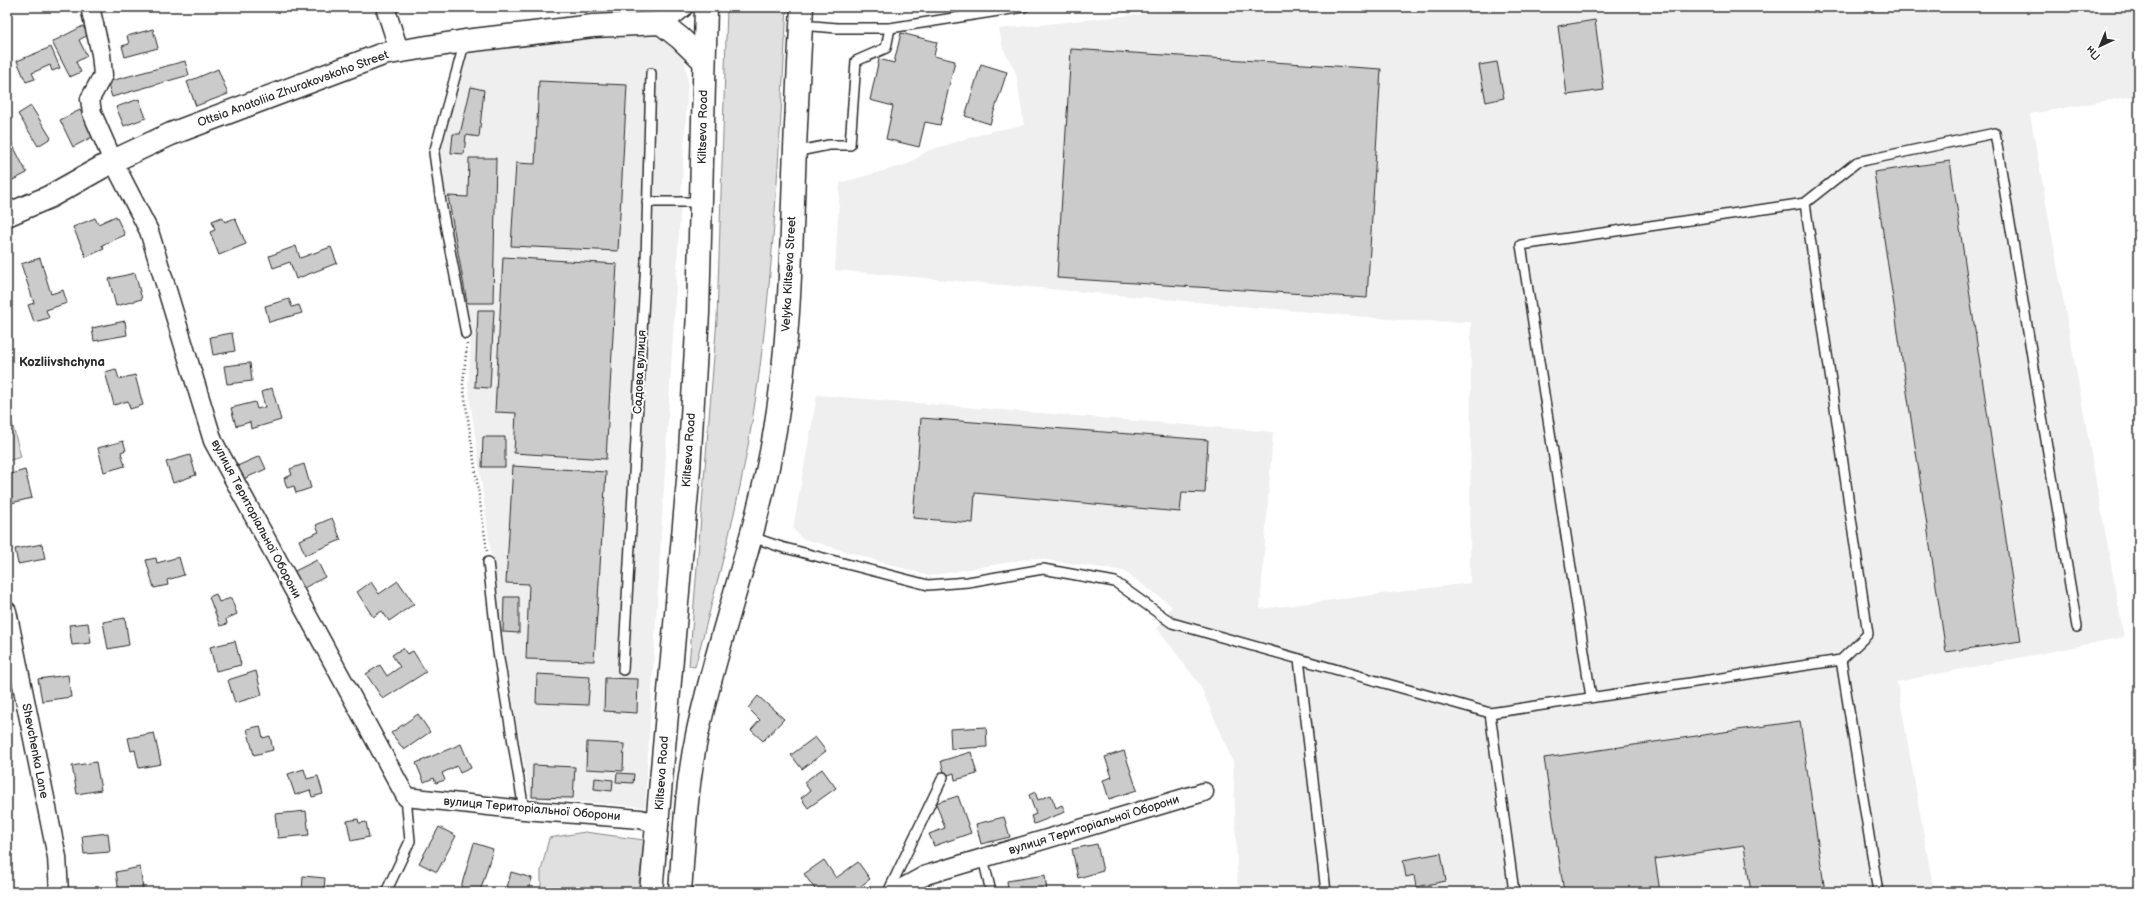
<svg xmlns="http://www.w3.org/2000/svg" width="2146" height="899" font-family="'Balsamiq Sans',sans-serif">
	<rect width="100%" height="100%" fill="#fff"/>
	<filter id="ink" filterUnits="userSpaceOnUse"><feTurbulence type="fractalNoise" baseFrequency=".025" numOctaves="2"/><feDisplacementMap in="SourceGraphic" scale="8" xChannelSelector="R" yChannelSelector="G"/><feConvolveMatrix kernelMatrix="1 2 1 2 8 2 1 2 1" color-interpolation-filters="sRGB"/></filter>
	<g filter="url(#ink)">
		<g fill="#efefef">
			<path d="M1209,7H2139V95L2030,114L2124,637L1897,682L1934,892H1238L1233,762L1200,685L1157,628L1172,606L1124,571L1033,558L929,576L801,538L793,528L817,395L1273,432L1260,609L1470,583L1471,322L1411,321L835,270L840,183L908,164L927,151L992,131L1024,125L1016,73L1003,48L999,29Z"/>
			<path d="M611,32H646L661,35L675,44L685,62L688,82L645,807L530,798L506,663L468,385L471,341L470,327L446,202L440,151L465,53Z"/>
		</g>
		<g fill="#e0e0e0" stroke="#868686">
			<path d="M727,7H787C779,145 774,285 752,422C739,505 716,586 695,667L689,666L717,319Z"/>
			<path d="M7,404L21,457L7,461Z"/>
			<path d="M585,832L644,840L638,892H541V871L549,838Z"/>
		</g>
		<g fill="#cbcbcb" stroke="#2b2b2b">
			<path d="M1595,20L1604,90L1567,95L1558,26Z"/>
			<path d="M83,26L88,35L79,40L87,56L76,62L81,72L70,77L52,42Z"/>
			<path d="M153,29L158,48L125,57L122,46L129,44L127,36Z"/>
			<path d="M901,33L937,42L934,56L955,61L940,125L925,122L919,147L886,139L893,106L870,100L879,59L894,63Z"/>
			<path d="M51,47L60,68L52,71L50,65L32,73L35,79L26,82L17,61Z"/>
			<path d="M1071,49L1381,69L1367,298L1057,278Z"/>
			<path d="M185,61L189,75L112,97L107,82Z"/>
			<path d="M1497,62L1504,98L1486,102L1479,65Z"/>
			<path d="M981,64L1007,72L990,124L965,116Z"/>
			<path d="M218,69L228,94L196,106L187,82Z"/>
			<path d="M539,81L627,85L618,251L511,246L516,163L535,164Z"/>
			<path d="M471,87L484,90L479,137L466,135L464,154L451,153L453,134H460Z"/>
			<path d="M139,99L146,118L124,126L116,107Z"/>
			<path d="M31,106L51,138L38,146L18,114Z"/>
			<path d="M80,110L94,136L73,147L60,120Z"/>
			<path d="M7,134L27,173L7,183Z"/>
			<path d="M469,158H496L493,303H467L448,196L468,197Z"/>
			<path d="M1950,161L2021,641L1946,652L1874,172Z"/>
			<path d="M116,216L125,235L102,245L104,249L86,257L73,227L95,218L98,224Z"/>
			<path d="M222,217L225,222L235,218L246,244L219,255L210,232L215,230L212,221Z"/>
			<path d="M296,246L300,258L331,247L337,263L296,279L290,262L273,268L269,256Z"/>
			<path d="M503,257L617,264L606,459L514,453L516,413L495,412Z"/>
			<path d="M40,258L51,294L63,290L67,303L46,310L49,318L34,322L28,305L34,303L21,264Z"/>
			<path d="M135,273L142,299L116,306L109,279Z"/>
			<path d="M289,299L292,307L299,305L302,313L269,322L265,306Z"/>
			<path d="M478,310H494L490,388L475,387Z"/>
			<path d="M125,321L127,335L94,341L92,328Z"/>
			<path d="M232,333L235,351L213,355L210,337Z"/>
			<path d="M250,363L252,381L227,384L224,366Z"/>
			<path d="M116,369L119,379L135,375L143,405L130,409L128,401L114,405L105,372Z"/>
			<path d="M272,388L281,420L251,429L250,422L236,426L231,408L255,402L257,409L265,407L261,392Z"/>
			<path d="M921,418L1208,440L1205,493L1182,492L1180,512L975,493L973,523L913,518Z"/>
			<path d="M483,437H505V467H482Z"/>
			<path d="M123,441L126,450L121,452L125,466L104,472L98,448Z"/>
			<path d="M190,455L196,475L173,483L166,462Z"/>
			<path d="M260,456L266,469L241,480L235,467Z"/>
			<path d="M304,464L311,488L296,493L294,486L287,488L284,478L292,475L290,469Z"/>
			<path d="M513,466L606,472L594,661L526,659L529,584L506,583Z"/>
			<path d="M25,470L32,498L7,504V475Z"/>
			<path d="M332,518L341,540L305,555L299,540L319,532L316,525Z"/>
			<path d="M42,544L45,559L18,564L15,549Z"/>
			<path d="M179,557L184,575L167,580L168,585L154,588L146,560L156,558L157,563Z"/>
			<path d="M317,560L325,577L298,591L289,574Z"/>
			<path d="M398,581L414,604L389,621L382,611L373,617L357,592L371,582L379,594Z"/>
			<path d="M216,594L219,602L231,598L237,614L226,619L227,624L220,626L209,597Z"/>
			<path d="M504,597H519V633L503,632Z"/>
			<path d="M125,618L129,645L108,649L103,622Z"/>
			<path d="M88,623L91,643L72,645L69,625Z"/>
			<path d="M235,641L241,665L216,671L210,647Z"/>
			<path d="M403,648L407,654L413,651L426,672L383,699L366,674L380,665L387,676L400,667L392,655Z"/>
			<path d="M256,671L262,695L235,703L228,680Z"/>
			<path d="M537,674L590,677L588,705L536,703Z"/>
			<path d="M68,675L71,697L42,701L38,679Z"/>
			<path d="M605,678L638,679L637,713L604,711Z"/>
			<path d="M758,696L784,719L763,741L751,730L760,720L748,708Z"/>
			<path d="M418,714L430,732L404,750L391,733Z"/>
			<path d="M1800,721L1825,892H1751L1744,846L1655,859L1660,892H1564L1544,758Z"/>
			<path d="M260,726L263,738L270,736L273,750L254,755L247,729Z"/>
			<path d="M986,727L987,747L951,749L950,729Z"/>
			<path d="M154,733L161,764L139,768L135,750L131,751L128,738Z"/>
			<path d="M815,737L826,751L802,769L791,755Z"/>
			<path d="M587,742L624,744L623,771L586,769Z"/>
			<path d="M461,744L471,768L460,773L457,766L442,773L445,780L436,783L434,778L424,782L416,763Z"/>
			<path d="M1124,751L1137,790L1109,799L1103,780L1112,777L1105,757Z"/>
			<path d="M971,752L977,774L955,780L954,773L945,776L941,761Z"/>
			<path d="M96,762L101,790L77,794L72,766Z"/>
			<path d="M533,765L575,767L573,798L532,797Z"/>
			<path d="M304,769L307,779L318,776L323,794L312,797L310,790L295,795L288,774Z"/>
			<path d="M822,769L836,788L808,808L801,798L810,791L804,782Z"/>
			<path d="M617,773L634,774L633,783L616,782Z"/>
			<path d="M595,778L613,780L612,791L594,789Z"/>
			<path d="M1035,792L1038,800L1051,795L1056,808L1062,805L1065,812L1034,824L1031,816L1036,814L1029,795Z"/>
			<path d="M958,796L971,833L934,846L929,834L945,828L936,803Z"/>
			<path d="M306,811L309,835L278,838L275,814Z"/>
			<path d="M1004,817L1010,837L981,844L976,824Z"/>
			<path d="M358,819L359,823L366,822L369,837L351,841L347,821Z"/>
			<path d="M439,827L456,836L437,872L419,863Z"/>
			<path d="M108,833L110,852L84,854L82,836Z"/>
			<path d="M474,843L493,849L480,892L461,887Z"/>
			<path d="M1097,844L1103,871L1078,878L1072,849Z"/>
			<path d="M1441,853L1446,881L1416,887L1414,875L1406,877L1403,860Z"/>
			<path d="M824,860L836,878L858,862L870,879L853,892H817L804,874Z"/>
			<path d="M140,867L143,889L119,892L116,872Z"/>
			<path d="M511,872L532,878L528,892H506Z"/>
			<path d="M1045,875L1047,892H1008L1007,881Z"/>
			<path d="M303,876L325,878L324,889L334,890L333,892H302Z"/>
			<path d="M920,887L922,892H910Z"/>
		</g>
		<g fill="none" stroke-linecap="round" stroke-linejoin="round">
			<defs>
				<g id="service">
					<path d="M801,25L837,28H890L1024,7"/>
					<path d="M465,41L434,153L441,203L466,334"/>
					<path d="M794,152L829,145H850L856,61L886,48L890,28"/>
					<path d="M647,202H702"/>
					<path d="M752,537L781,547L928,585L968,582L1043,569L1115,582L1172,623L1490,713L1514,892"/>
					<path d="M488,562L498,652L524,810"/>
					<path d="M1299,659L1326,892"/>
					<path d="M1841,660L1878,892"/>
					<path d="M623,670L646,261L651,73"/>
					<path d="M1591,697L1521,245L1805,203L1857,162L1995,133L2077,627"/>
					<path d="M1490,713L1841,660L1868,634L1805,203"/>
					<path d="M983,858L991,892"/>
					<path d="M386,892L410,841L406,797"/>
					<path d="M888,892L943,777"/>
				</g>
				<g id="minor">
					<path d="M90,7L101,54L103,75L90,99L92,113L113,161L149,231L213,441L406,797L524,810L640,819L659,824"/>
					<path d="M385,7L399,50"/>
					<path d="M7,611L57,857L59,892"/>
					<path d="M895,892L926,875L1204,792"/>
				</g>
				<g id="tertiary">
					<path d="M661,23L680,38L704,61"/>
					<path d="M7,215L49,197L113,161L171,134L383,54L465,41L593,26L661,23L681,7"/>
				</g>
				<g id="trunk">
					<path d="M651,892L689,469L698,313L706,7"/>
					<path d="M680,892C684,840 686,787 697,735C719,632 758,534 775,430C789,345 791,259 794,174C796,118 799,63 802,7"/>
				</g>
			</defs>
			<use href="#service" stroke="#2b2b2b" stroke-width="12"/>
			<use href="#minor" stroke="#2b2b2b" stroke-width="21"/>
			<use href="#tertiary" stroke="#2b2b2b" stroke-width="25"/>
			<use href="#trunk" stroke="#2b2b2b" stroke-width="25"/>
			<path stroke="#2b2b2b" stroke-width="2.5" stroke-dasharray="1 3" stroke-linecap="butt" d="M467,344L463,384L487,551"/>
			<use href="#service" stroke="#fff" stroke-width="9"/>
			<use href="#minor" stroke="#fff" stroke-width="18"/>
			<use href="#tertiary" stroke="#fff" stroke-width="22"/>
			<use href="#trunk" stroke="#fff" stroke-width="22"/>
		</g>
	</g>
	<g text-anchor="middle" dominant-baseline="central" stroke-width="4" stroke-linejoin="round" paint-order="stroke">
		<g font-size="12" fill="#2b2b2b" stroke="#fff">
			<text transform="translate(293 89) rotate(-20)">Ottsia Anatoliia Zhurakovskoho Street</text>
			<text transform="translate(703 127) rotate(-89)">Kiltseva Road</text>
			<text transform="translate(789 274) rotate(-87)">Velyka Kiltseva Street</text>
			<text transform="translate(640 372) rotate(-87)">Садова вулиця</text>
			<text transform="translate(689 450) rotate(-86)">Kiltseva Road</text>
			<text transform="translate(256 519) rotate(62)">вулиця Територіальної Оборони</text>
			<text transform="translate(35 751) rotate(79)">Shevchenka Lane</text>
			<text transform="translate(662 773) rotate(-86)">Kiltseva Road</text>
			<text transform="translate(532 809) rotate(5)">вулиця Територіальної Оборони</text>
			<text transform="translate(1094 825) rotate(-17)">вулиця Територіальної Оборони</text>
		</g>
		<g font-size="13" font-weight="bold" fill="#2b2b2b" stroke="#fff">
			<text x="62" y="362">Kozliivshchyna</text>
		</g>
	</g>
	<rect width="2146" height="899" fill="none" stroke="#fff" stroke-width="24"/>
	<rect x="12" y="12" width="2122" height="875" fill="none" stroke="#2b2b2b" stroke-width="1.5" filter="url(#ink)"/>
	<g transform="translate(2100 46) rotate(224)" stroke="#ffffff" stroke-width="3" paint-order="stroke">
	<path d="M0-3L7 15L0 10L-7 15Z" fill="#2b2b2b"/>
	<text y="-6" font-size="11" font-weight="bold" text-anchor="middle" fill="#2b2b2b">Пн</text>
	</g>
</svg>
